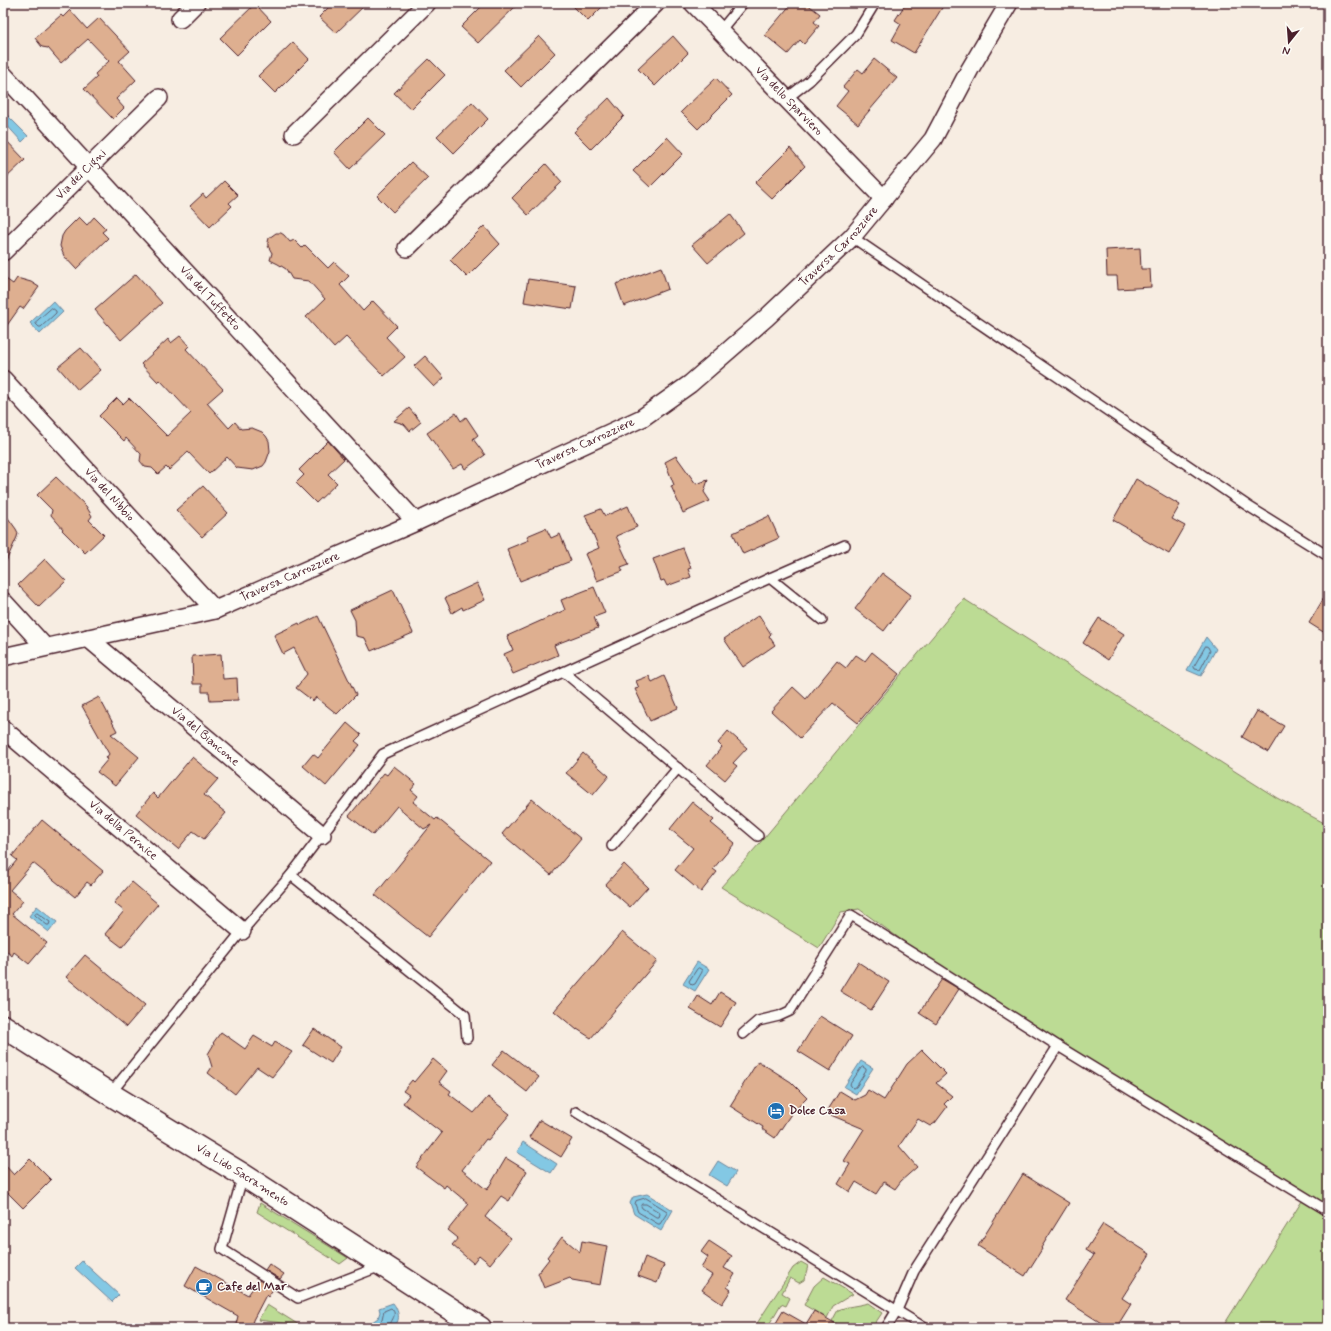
<svg xmlns="http://www.w3.org/2000/svg" width="1331" height="1331" font-family="Mynerve,sans-serif">
	<rect width="100%" height="100%" fill="#f7ede2"/>
	<filter id="ink" filterUnits="userSpaceOnUse"><feTurbulence type="fractalNoise" baseFrequency=".025" numOctaves="2"/><feDisplacementMap in="SourceGraphic" scale="8" xChannelSelector="R" yChannelSelector="G"/><feConvolveMatrix kernelMatrix="1 2 1 2 8 2 1 2 1" color-interpolation-filters="sRGB"/></filter>
	<g filter="url(#ink)">
		<g fill="#bcdb94" stroke="#837d60">
			<path d="M964,599L1277,798L1328,825V1207L1077,1052L914,949L859,909L841,912L819,948L721,887L759,844Z"/>
			<path d="M1302,1201L1328,1216V1328H1222Z"/>
			<path d="M260,1203L348,1258L340,1264L257,1212Z"/>
			<path d="M801,1262L808,1266L804,1280L799,1283L790,1278L782,1293L790,1298L786,1306L781,1304L767,1328H754L793,1268Z"/>
			<path d="M824,1277L853,1294L833,1306L827,1318L804,1305L814,1286Z"/>
			<path d="M868,1303L882,1313L872,1328H843L832,1321L838,1310C847,1306 858,1306 868,1303Z"/>
			<path d="M267,1305L299,1325L258,1320Z"/>
		</g>
		<g fill="#83c8e4" stroke="#6c849a">
			<path d="M5,113L28,136L22,142L3,121V115Z"/>
			<path d="M53,301L63,312L40,334L30,323Z"/>
			<path d="M1206,637L1216,649L1201,676L1187,670Z"/>
			<path d="M37,906L57,922L49,932L29,916Z"/>
			<path d="M697,962L709,969L695,991L683,984Z"/>
			<path d="M861,1061L873,1068L856,1094L844,1087Z"/>
			<path d="M523,1142L557,1164L551,1173L517,1152Z"/>
			<path d="M718,1161L736,1172L727,1186L709,1175Z"/>
			<path d="M647,1194L673,1210L661,1231L634,1214L630,1203L633,1197Z"/>
			<path d="M82,1261L119,1295L112,1302L75,1268Z"/>
			<path d="M393,1303C398,1309 403,1323 391,1327C387,1329 380,1328 375,1328L372,1322L378,1318L380,1312L379,1308Z"/>
		</g>
		<g fill="none" stroke-linecap="round" stroke-linejoin="round">
			<g stroke="#616375" stroke-width="1">
				<path d="M52,308L56,311V313L41,327H39L36,324V322Z"/>
				<path d="M1206,646L1208,647L1210,651L1200,670L1195,669L1194,667Z"/>
				<path d="M37,913L50,922L49,925H47L36,916L35,915Z"/>
				<path d="M699,968L702,970V972L695,984L692,985L690,983L689,981L697,969Z"/>
				<path d="M863,1067L866,1069V1071L856,1087L853,1088L851,1086L850,1084L861,1068Z"/>
				<path d="M646,1198L667,1211V1213L660,1224H658L638,1212L635,1204L636,1201Z"/>
				<path d="M642,1204H646L659,1212L660,1214L659,1217H656L642,1208L641,1206Z"/>
				<path d="M379,1328L378,1324L382,1320L384,1311L391,1308C399,1315 390,1320 389,1328"/>
			</g>
		</g>
		<g fill="#deaf90" stroke="#4a1f2b">
			<path d="M333,3H367L336,33L319,17Z"/>
			<path d="M485,3H519L478,43L461,27Z"/>
			<path d="M570,3H606L588,21Z"/>
			<path d="M792,3H806L820,14L814,22L819,26L804,44L800,40L788,54L765,35Z"/>
			<path d="M906,3H945L914,53L892,40L901,24L895,20Z"/>
			<path d="M255,4L271,21L237,55L220,38Z"/>
			<path d="M70,10L87,29L99,18L130,51L119,61L136,80L116,99L124,108L113,119L84,89L97,77L95,74L109,61L88,39L61,63L48,48L42,47L35,38L61,15L63,17Z"/>
			<path d="M539,36L555,53L521,87L504,70Z"/>
			<path d="M673,36L688,53L655,86L638,69Z"/>
			<path d="M293,42L309,59L275,93L258,76Z"/>
			<path d="M429,59L445,75L411,109L394,93Z"/>
			<path d="M874,59L897,78L858,124L836,106L848,91L843,87L858,69L863,73Z"/>
			<path d="M716,78L732,95L698,129L681,112Z"/>
			<path d="M609,98L624,116L591,149L574,132Z"/>
			<path d="M472,102L488,119L454,153L437,136Z"/>
			<path d="M368,118L385,135L350,169L334,152Z"/>
			<path d="M3,137L25,160L3,181Z"/>
			<path d="M667,137L683,154L650,187L633,171Z"/>
			<path d="M790,148L805,166L772,199L755,183Z"/>
			<path d="M411,162L428,178L393,212L377,196Z"/>
			<path d="M546,164L562,182L528,215L512,198Z"/>
			<path d="M224,181L238,195L229,203L232,206L210,227L190,206L203,194L206,198Z"/>
			<path d="M730,214L744,233L708,263L692,245Z"/>
			<path d="M79,217L87,225L94,217L106,229L102,232L108,238L76,269L64,256L60,246L62,236L65,231Z"/>
			<path d="M484,226L500,244L467,277L450,260Z"/>
			<path d="M276,233H281L284,235L290,242L294,240L302,248L305,245L328,268L334,262L349,276L340,285L363,311L373,301L397,326L386,337L405,357L384,376L346,337L334,348L306,317L325,299L309,281L292,279L286,269L278,264L270,260L272,253L268,246V242L269,238Z"/>
			<path d="M1140,248L1141,269H1150L1151,287L1118,289L1117,276H1107L1106,250Z"/>
			<path d="M661,267L668,289L624,306L616,284Z"/>
			<path d="M136,274L162,303L121,340L95,310Z"/>
			<path d="M3,277L13,284L17,278L31,282L39,287L23,309L20,307L3,331Z"/>
			<path d="M528,279L576,286L572,309L524,302Z"/>
			<path d="M180,336L189,346L186,349L223,389L207,403L229,428L235,422L241,429L252,428L262,432L266,436L269,441L270,451L266,462L263,466L253,470L237,468L227,457L209,474L188,452L169,470L166,467L158,474L152,468L145,467L140,461L141,454L126,438L124,441L99,416L117,398L123,404L129,398L167,436L191,413L160,380L158,382L141,364L168,339L171,343Z"/>
			<path d="M81,348L101,370L78,390L58,367Z"/>
			<path d="M425,356L444,378L434,387L414,366Z"/>
			<path d="M409,408L421,422L410,431L404,424L394,421Z"/>
			<path d="M456,413L461,421L466,417L478,435L473,439L485,455L465,469L462,464L453,469L427,433Z"/>
			<path d="M328,441L344,459L328,474L337,483L316,503L296,483L304,475L299,470Z"/>
			<path d="M676,456L696,484L708,480L704,492L710,501L683,513L671,486L674,485L665,462Z"/>
			<path d="M56,477L86,506L92,516L89,520L104,535L85,553L62,530L63,529L51,515L52,510L37,495Z"/>
			<path d="M1136,479L1180,505L1172,519L1185,526L1169,554L1141,538V536L1113,520Z"/>
			<path d="M203,486L228,513L202,537L176,510Z"/>
			<path d="M628,506L637,527L616,536L629,564L621,567L623,571L597,581L585,554L599,548L585,515L601,509L605,516Z"/>
			<path d="M3,511L16,529L18,533L17,537L3,568Z"/>
			<path d="M769,516L779,538L743,554L733,533Z"/>
			<path d="M546,528L551,538L560,534L571,561L520,581L507,549L529,540L527,536Z"/>
			<path d="M683,548L691,568L688,569L691,577L667,586L664,580L661,581L653,559Z"/>
			<path d="M45,559L66,581L39,607L18,585Z"/>
			<path d="M882,573L911,595L884,631L855,609Z"/>
			<path d="M477,583L485,600L463,610L462,607L452,613L445,598Z"/>
			<path d="M594,587L605,613L594,617L598,628L554,645L558,655L513,674L504,654L513,650L507,636L565,610L561,600Z"/>
			<path d="M393,590L413,633L371,651L365,638L356,636L355,620L350,610Z"/>
			<path d="M1328,591V635L1309,623Z"/>
			<path d="M759,615L771,634L769,636L775,645L743,667L724,639Z"/>
			<path d="M318,616L356,695L337,714L316,697L313,701L296,688L307,674L294,648L283,654L274,635L299,623L300,625Z"/>
			<path d="M1099,618L1124,634L1108,660L1083,643Z"/>
			<path d="M872,652L899,674L858,723L833,703L800,738L771,711L793,687L806,699L837,661L846,668L856,655L865,661Z"/>
			<path d="M221,654L223,679L237,678L238,700L210,701L209,692H202V684H193L192,656Z"/>
			<path d="M649,676L652,682L664,676L678,708L650,721L635,689L639,688L636,681Z"/>
			<path d="M99,697L117,731L111,734L139,757L115,786L97,772L108,759L106,758L109,754L82,706Z"/>
			<path d="M1257,711L1284,726L1268,752L1242,737Z"/>
			<path d="M347,723L361,735L355,741L360,745L326,786L303,766L313,754L318,758Z"/>
			<path d="M728,731L747,748L733,763L737,766L725,780L707,765L722,747L718,743Z"/>
			<path d="M583,753L609,776L593,795L566,773Z"/>
			<path d="M192,757L218,779L204,795L226,813L204,839L193,831L178,849L136,814L153,793L158,798Z"/>
			<path d="M394,766L416,784L411,790L418,796L413,802L435,820L437,818L490,861L428,937L375,895L431,825L424,829L397,806L373,835L349,816L384,773L387,775Z"/>
			<path d="M532,799L581,839L551,875L502,834Z"/>
			<path d="M692,802L714,820L711,823L735,843L713,869L717,872L701,892L675,870L693,848L670,829Z"/>
			<path d="M42,820L103,871L91,885L87,882L75,897L33,863L10,890L23,901L12,914L47,943L29,964L14,952L12,956L3,948V877L17,860L12,856Z"/>
			<path d="M624,864L648,887L630,907L605,885Z"/>
			<path d="M132,882L158,904L122,947L105,934L124,911L114,903Z"/>
			<path d="M622,932L657,961L591,1038L577,1029V1030L554,1011Z"/>
			<path d="M85,955L145,1005L126,1027L66,977Z"/>
			<path d="M858,962L889,982L871,1010L840,991Z"/>
			<path d="M942,979L959,989L936,1024L919,1013Z"/>
			<path d="M720,992L736,1002L720,1027L690,1009L698,996L712,1005Z"/>
			<path d="M820,1016L852,1036L830,1071L798,1051Z"/>
			<path d="M314,1029L341,1047L331,1063L303,1045Z"/>
			<path d="M221,1032L245,1049L254,1036L272,1047L275,1042L292,1052L272,1077L257,1067L235,1094L208,1073L212,1067L208,1054L214,1044L213,1043Z"/>
			<path d="M504,1050L539,1077L527,1092L492,1065Z"/>
			<path d="M922,1050L946,1074L936,1083L952,1096L944,1104L947,1107L935,1123L930,1126L918,1119L899,1146L917,1167L901,1181L895,1189L884,1182L876,1194L856,1182L850,1192L838,1184L850,1164L844,1161L864,1129L826,1113L840,1091L855,1100L865,1095L868,1090L884,1100L907,1064Z"/>
			<path d="M433,1059L447,1071L439,1082L451,1091L449,1094L474,1113L488,1097L510,1114L488,1140L486,1139L462,1170L487,1190L506,1158L527,1171L509,1201L501,1196L485,1217L511,1238L490,1264L479,1255L473,1263L452,1245L458,1238L448,1230L469,1204L446,1185L444,1188L416,1167L442,1133L403,1103L409,1095L403,1091L412,1080L414,1082Z"/>
			<path d="M758,1061L791,1082L807,1098L791,1114L775,1138L762,1129L763,1127L730,1106Z"/>
			<path d="M540,1120L572,1139L561,1157L529,1137Z"/>
			<path d="M30,1159L51,1180L23,1208L3,1188V1163L14,1175Z"/>
			<path d="M1023,1174L1069,1203L1041,1248L1042,1249L1025,1276L978,1246Z"/>
			<path d="M1103,1224L1150,1254L1122,1298L1131,1304L1116,1328H1109L1065,1300L1094,1255L1086,1250Z"/>
			<path d="M562,1237L580,1252L582,1241L607,1246L600,1285L572,1280L570,1278L544,1288L538,1273L549,1259L547,1257Z"/>
			<path d="M709,1241L732,1256L724,1268L735,1274L727,1287L731,1290L722,1304L702,1290L712,1275L701,1268L708,1257L701,1252Z"/>
			<path d="M645,1257L664,1265L657,1283L638,1276Z"/>
			<path d="M269,1264L284,1274L280,1279L265,1270Z"/>
			<path d="M196,1266L248,1295L259,1280L273,1289L268,1297L266,1295L253,1320L251,1328H235L238,1316L185,1286Z"/>
			<path d="M783,1311L806,1324L814,1311L843,1328H773Z"/>
		</g>
		<g fill="none" stroke-linecap="round" stroke-linejoin="round">
			<defs>
				<g id="lane">
					<path d="M720,31L743,3"/>
					<path d="M786,99L809,81L856,34L875,3"/>
					<path d="M852,237L1248,506L1328,556"/>
					<path d="M770,578L822,620"/>
					<path d="M564,672L758,836"/>
					<path d="M612,846L678,768"/>
					<path d="M291,875L465,1015L467,1038"/>
					<path d="M743,1034L758,1021L779,1016L790,1011L851,915L938,969L1058,1046L914,1271L897,1310L886,1328"/>
					<path d="M1058,1046L1328,1211"/>
					<path d="M110,1094L242,931L291,875L383,754L770,578L845,545"/>
					<path d="M576,1112L925,1328"/>
					<path d="M243,1175L222,1249L298,1298L381,1266"/>
				</g>
				<g id="street">
					<path id="s1" d="M693,3L884,199"/>
					<path d="M180,19L196,3"/>
					<path id="s2" d="M3,74L416,522"/>
					<path d="M294,134L427,3"/>
					<path d="M407,248L656,3"/>
					<path id="s3" d="M3,252L159,98"/>
					<path id="s4" d="M3,379L215,610"/>
					<path d="M3,601L45,647"/>
					<path id="s5" d="M88,638L322,835"/>
					<path id="s6" d="M3,657L215,610L416,522L642,418L690,384L766,318L852,237L933,139L970,69L1009,3"/>
					<path id="s7" d="M3,729L242,931"/>
				</g>
				<g id="secondary">
					<path id="s8" d="M3,1026L110,1094L243,1175L480,1328"/>
				</g>
			</defs>
			<use href="#lane" stroke="#4a1f2b" stroke-width="12"/>
			<use href="#street" stroke="#4a1f2b" stroke-width="20"/>
			<use href="#secondary" stroke="#4a1f2b" stroke-width="25"/>
			<use href="#lane" stroke="#fdfcf7" stroke-width="9"/>
			<use href="#street" stroke="#fdfcf7" stroke-width="17"/>
			<use href="#secondary" stroke="#fdfcf7" stroke-width="22"/>
		</g>
	</g>
	<defs>
		<symbol id="hotel-disc" viewBox="-11 -11 22 22"><circle r="9.5" fill="#1f6fb2" stroke="#fdfcf7"/><path d="M-6-4.5h1.5V1H6V5H4.5V3h-9V5H-6ZM-4 0a1.8 1.8 0 1 1 3.6 0ZM.5 0V-2.5h3Q6-2.5 6 0Z" fill="#fff"/></symbol>
		<symbol id="cafe-disc" viewBox="-11 -11 22 22"><circle r="9.5" fill="#1f6fb2" stroke="#fdfcf7"/><path d="M-5.5-4.5H6V0H3Q3 3.5 0 3.5H-2.5Q-5.5 3.5-5.5 0ZM3-3.2v2h1.7v-2ZM-6 4.5H4V6H-6Z" fill="#fff"/></symbol>
	</defs>
	<g fill-rule="evenodd">
		<use href="#hotel-disc" x="766" y="1101" width="20" height="20"/>
		<use href="#cafe-disc" x="194" y="1277" width="20" height="20"/>
	</g>
	<g text-anchor="middle" dominant-baseline="central" stroke-width="3" stroke-linejoin="round" paint-order="stroke">
		<g font-size="12" fill="#4a1f2b" stroke="#fdfcf7">
			<text stroke="none"><textPath href="#s1" startOffset="137">Via dello Sparviero</textPath></text>
			<text stroke="none"><textPath href="#s3" startOffset="110">Via dei Cigni</textPath></text>
			<text stroke="none"><textPath href="#s6" startOffset="947">Traversa Carrozziere</textPath></text>
			<text stroke="none"><textPath href="#s2" startOffset="305">Via del Tuffetto</textPath></text>
			<text stroke="none"><textPath href="#s6" startOffset="623">Traversa Carrozziere</textPath></text>
			<text stroke="none"><textPath href="#s4" startOffset="157">Via del Nibbio</textPath></text>
			<text stroke="none"><textPath href="#s6" startOffset="299">Traversa Carrozziere</textPath></text>
			<text stroke="none"><textPath href="#s5" startOffset="153">Via del Biancone</textPath></text>
			<text stroke="none"><textPath href="#s7" startOffset="157">Via della Pernice</textPath></text>
			<text stroke="none"><textPath href="#s8" startOffset="282">Via Lido Sacramento</textPath></text>
		</g>
		<g font-size="12" font-weight="bold" fill="#4a1f2b" stroke="#fdfcf7" text-anchor="start">
			<text x="789" y="1111">Dolce Casa</text>
			<text x="217" y="1287">Cafe del Mar</text>
		</g>
	</g>
	<rect width="1331" height="1331" fill="none" stroke="#fdfcf7" stroke-width="16"/>
	<rect x="8" y="8" width="1315" height="1315" fill="none" stroke="#4a1f2b" stroke-width="1.5" filter="url(#ink)"/>
	<g transform="translate(1289 42) rotate(197)" stroke="#fdfcf7" stroke-width="3" paint-order="stroke">
	<path d="M0-3L7 15L0 10L-7 15Z" fill="#4a1f2b"/>
	<text y="-6" font-size="11" font-weight="bold" text-anchor="middle" fill="#4a1f2b">N</text>
	</g>
</svg>
